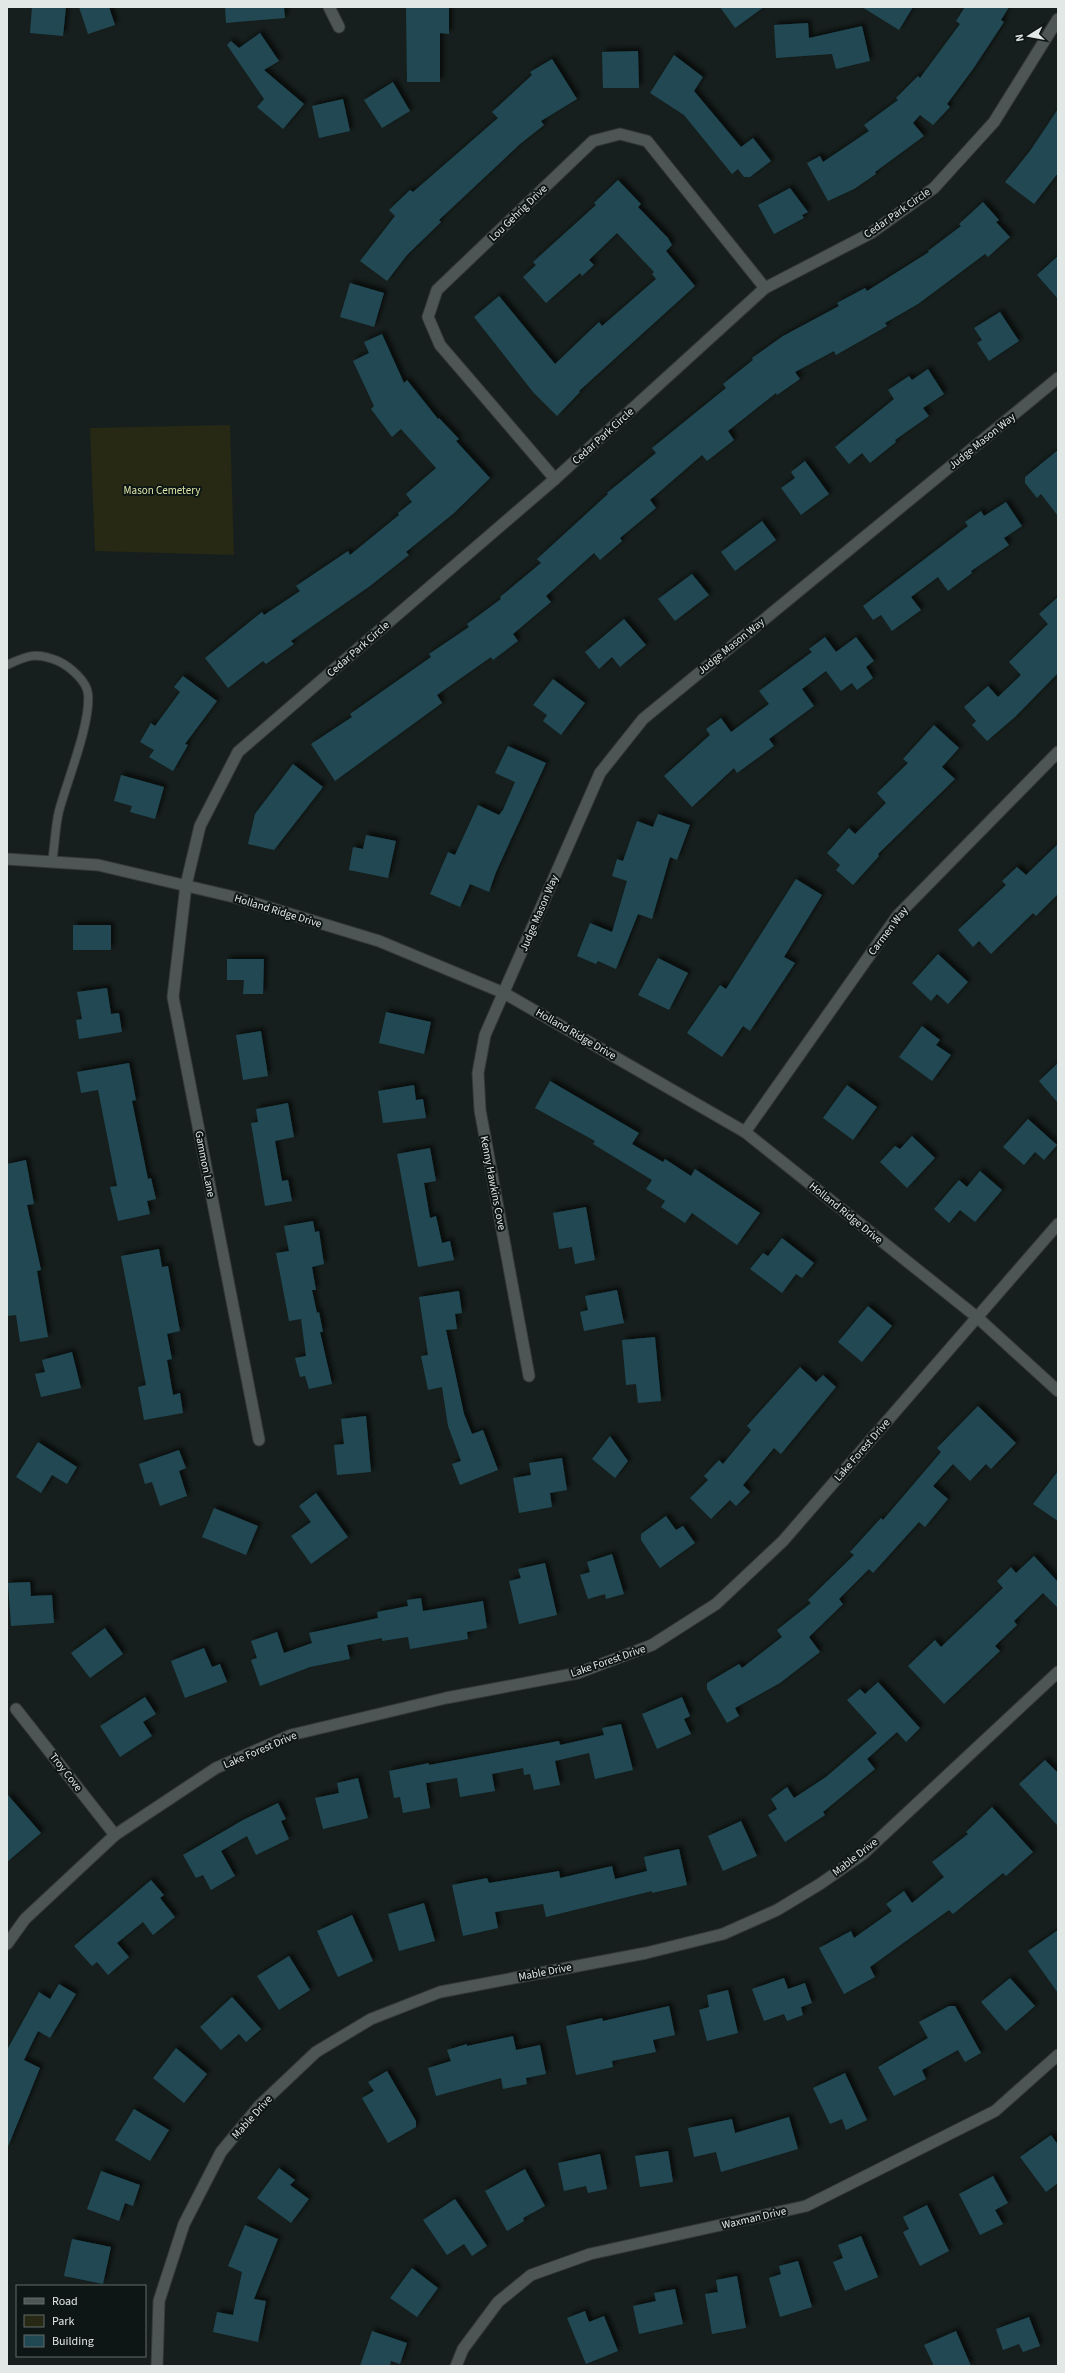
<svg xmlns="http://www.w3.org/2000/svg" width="1065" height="2373" font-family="'Source Sans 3',sans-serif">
	<defs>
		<filter id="shadow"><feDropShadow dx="3.5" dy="-3.5" stdDeviation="2" flood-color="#0009"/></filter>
	</defs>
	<rect width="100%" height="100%" fill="#161f1d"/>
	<path fill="#272915" d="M230,425L234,555L95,551L90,428Z"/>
	<g fill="#204953" filter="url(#shadow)">
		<path d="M32,7H66L63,36L30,33Z"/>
		<path d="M79,7H109L115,25L88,34Z"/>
		<path d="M225,7H284L285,18L226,23Z"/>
		<path d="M406,7H449V34L440,33V82H407Z"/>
		<path d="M720,7H764L735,28Z"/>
		<path d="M862,7H913L899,30Z"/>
		<path d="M965,7H1009L1001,20L1004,22L973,69L947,104L950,107L933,125L920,115L913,123L924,136L875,172L876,174L854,189L828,201L807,163L820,156L823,162L869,131L864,125L898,100L896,98L918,76L920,78L960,24L956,21Z"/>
		<path d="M808,23L809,38L862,26L870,61L836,69L832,54L776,58L774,25Z"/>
		<path d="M260,33L279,61L264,70L304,104L283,129L257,107L264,99L227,45L231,41L239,48Z"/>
		<path d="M638,51L639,88H603L602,52Z"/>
		<path d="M674,55L703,77L694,91L741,147L753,138L771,161L750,177H744L738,169L732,174L684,115L650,93Z"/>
		<path d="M552,59L577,99L541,121L544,125L520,144L439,220L441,222L407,255L387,281L360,261L395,216L389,210L410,190L413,192L498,118L492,112L532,75L530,72Z"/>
		<path d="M393,82L410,111L382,128L364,100Z"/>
		<path d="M343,99L350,131L319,138L312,106Z"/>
		<path d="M1058,109V173L1034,204L1005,182L1030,151Z"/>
		<path d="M618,180L641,204L638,207L668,238L672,245L666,251L695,286L579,391L580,392L557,416L533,392L474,317L499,296L555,364L599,322L602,326L656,279L652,274L654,272L617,233L589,260L594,265L582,276L580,273L546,303L523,277L536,265L533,262L596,205L594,203Z"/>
		<path d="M790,188L808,212L802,215L804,218L774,234L758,205Z"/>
		<path d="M983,202L999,220L996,222L1010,237L988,257L985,254L918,304L885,323L887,326L836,355L834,351L795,372L800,379L777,395L776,393L728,431L734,440L707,461L702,455L650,500L656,508L620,538L622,541L600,560L594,553L546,596L551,602L513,634L518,641L493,660L491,657L437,695L442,703L335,781L311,744L352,717L350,714L431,657L429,654L469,627L467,624L501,599L500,597L541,563L537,559L608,494L607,493L656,453L652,448L726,388L723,384L753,360L752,358L783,336L839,306L837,303L865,288L867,291L929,252L928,251L961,226L959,224Z"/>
		<path d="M1058,256V299L1037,275Z"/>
		<path d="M350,283L384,293L374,327L340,317Z"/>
		<path d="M1000,312L1019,341L989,361L977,343L982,340L974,328Z"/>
		<path d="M382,334L404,383L407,380L438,419L439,418L459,439L456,441L490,478L454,513L406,552L409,555L370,586L291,641L294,644L266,664L263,661L228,688L205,658L262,612L264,615L300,591L296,586L348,551L350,555L399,515L398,513L412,502L406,494L436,468L401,429L392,437L371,409L374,406L353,361L369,353L364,342Z"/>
		<path d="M928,369L944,394L923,408L929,416L895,440L896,442L870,463L862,453L849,464L835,447L894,399L888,390L909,376L912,380Z"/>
		<path d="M1058,450V516L1041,494L1037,498L1025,483V477Z"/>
		<path d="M805,461L829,494L801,515L781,488L795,478L791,472Z"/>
		<path d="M1006,502L1022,526L1004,538L1009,545L971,571L972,573L948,591L938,577L911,597L921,610L892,631L881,615L873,620L863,606L968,526L965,522L981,511L984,516Z"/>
		<path d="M762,521L776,540L735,571L721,552Z"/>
		<path d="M692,574L709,595L675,621L658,599Z"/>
		<path d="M1058,597V673L1015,717L987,741L972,725L976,721L964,707L988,686L998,697L1021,675L1009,662L1048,624L1039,614Z"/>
		<path d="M624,619L646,645L620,667L612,657L599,669L585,652Z"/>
		<path d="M825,637L836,652L856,637L874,661L866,667L873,678L857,690L852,683L841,691L826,671L802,689L814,706L769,739L774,746L737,773L734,768L692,807L664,776L710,735L706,729L721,718L731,732L769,704L759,691L812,652L809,649Z"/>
		<path d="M183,676L217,701L185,744L188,745L173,771L149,757L154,750L140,742L151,723L155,726L180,692L174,687Z"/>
		<path d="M553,679L585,703L561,735L543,721L547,715L533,705Z"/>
		<path d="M934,725L959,748L942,767L955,779L878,854L879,856L853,885L836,870L840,865L827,853L849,828L855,834L886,803L877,793L908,763L903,759Z"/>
		<path d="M508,746L546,763L496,872L489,892L470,884L460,907L430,894L448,852L455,855L478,805L499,815L503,810L515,782L495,773Z"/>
		<path d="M293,764L323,787L274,850L248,844L255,814Z"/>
		<path d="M121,775L164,787L155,819L130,812L132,806L114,801Z"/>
		<path d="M658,814L690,825L677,860L670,857L652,919L638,914L616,969L598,961L596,964L577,956L590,923L612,932L627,881L612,876L617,859L623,861L637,821L653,827Z"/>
		<path d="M366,835L396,841L388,878L349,870L353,847L363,849Z"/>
		<path d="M1058,844V894L1036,916L1033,913L991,954L979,941L973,947L958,930L1006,885L1002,881L1017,867L1026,875Z"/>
		<path d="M796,879L822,895L784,957L795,963L750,1031L743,1026L722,1057L687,1033L720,985L726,989Z"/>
		<rect x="73" y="925" width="38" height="25"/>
		<path d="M938,954L968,982L948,1004L937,994L931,1001L912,983Z"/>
		<path d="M658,958L688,973L669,1010L638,995Z"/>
		<path d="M227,959H264L263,994H243L244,980H227Z"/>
		<path d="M107,988L111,1014L119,1013L122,1032L79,1039L76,1020L82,1019L77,992Z"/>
		<path d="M386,1012L431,1022L424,1054L379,1043Z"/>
		<path d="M922,1026L940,1040L936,1045L951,1055L932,1081L899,1057Z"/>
		<path d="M261,1031L268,1076L243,1080L236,1035Z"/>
		<path d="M129,1063L136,1100L132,1101L148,1179L151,1178L156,1199L147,1201L150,1214L118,1221L110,1187L117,1186L98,1090L81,1093L77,1072Z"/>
		<path d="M1058,1063V1103L1039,1081Z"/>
		<path d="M550,1081L639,1133L632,1144L663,1162L665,1159L691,1176L695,1169L760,1213L737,1245L692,1213L685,1223L661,1207L665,1201L646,1189L652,1180L593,1144L595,1141L535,1108Z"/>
		<path d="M414,1085L416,1100L423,1099L426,1118L383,1123L378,1091Z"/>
		<path d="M847,1085L877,1107L853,1140L823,1118Z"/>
		<path d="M288,1103L294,1137L275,1141L282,1181L288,1180L292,1201L265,1206L251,1123L258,1122L256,1109Z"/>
		<path d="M1028,1119L1057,1145L1044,1160L1035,1152L1024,1165L1003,1147Z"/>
		<path d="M912,1136L935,1158L907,1188L880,1162L895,1146L900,1149Z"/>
		<path d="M430,1148L436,1181L424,1183L430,1218L436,1216L442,1243L450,1241L454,1260L418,1267L397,1154Z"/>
		<path d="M26,1160L34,1204L27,1205L41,1270L37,1271L48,1337L20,1342L16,1315L7,1316V1164Z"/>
		<path d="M980,1171L1002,1190L975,1222L960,1210L949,1223L934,1209L959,1180L967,1187Z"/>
		<path d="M586,1207L595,1260L575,1264L572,1247L559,1249L553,1213Z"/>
		<path d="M313,1221L315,1232L319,1231L324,1264L312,1267L316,1290H312L317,1313L319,1312L323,1332H320L332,1384L309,1389L305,1376L300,1377L295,1358L306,1356L301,1319L289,1321L276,1253L289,1251L284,1226Z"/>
		<path d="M782,1238L814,1263L802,1278L796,1274L782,1293L750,1269L763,1253L768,1256Z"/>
		<path d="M159,1249L162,1267L168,1266L180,1331L167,1334L172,1359L167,1360L173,1395L180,1393L183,1413L144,1420L138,1387L146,1385L121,1256Z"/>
		<path d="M617,1290L624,1323L584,1331L580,1312L588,1310L585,1296Z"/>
		<path d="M459,1291L462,1313L455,1314L457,1329L446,1330L464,1414L472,1434L483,1430L498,1470L460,1485L452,1464L461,1461L448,1426L442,1387L428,1390L421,1356L428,1355L419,1297Z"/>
		<path d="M868,1306L892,1326L862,1362L838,1342Z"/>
		<path d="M655,1337L661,1401L638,1403L636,1384L626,1385L622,1340Z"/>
		<path d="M72,1352L81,1388L41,1397L35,1374L45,1372L42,1360Z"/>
		<path d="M800,1367L816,1382L823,1375L836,1387L781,1454L774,1448L743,1485L750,1492L736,1506L730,1500L711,1519L690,1498L708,1480L704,1476L719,1460L723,1464L751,1430L747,1426Z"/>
		<path d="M978,1406L1016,1443L991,1469L986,1464L970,1481L953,1464L933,1486L948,1499L925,1527L919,1522L873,1573L869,1569L839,1599L843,1604L809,1637L820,1652L780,1683L735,1708L739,1716L727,1723L707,1689V1683L739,1664L742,1668L782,1637L777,1630L811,1603L808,1600L854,1555L850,1552L881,1518L883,1520L941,1452L937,1448Z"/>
		<path d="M366,1416L371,1472L337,1475L334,1445L344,1444L341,1419Z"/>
		<path d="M610,1436L628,1461L615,1478L592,1459Z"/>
		<path d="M38,1442L77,1467L67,1484L52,1475L41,1493L16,1477Z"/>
		<path d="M179,1450L186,1468L179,1471L187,1496L160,1506L152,1482L145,1484L139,1464Z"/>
		<path d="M562,1458L567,1490L550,1493L552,1507L519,1513L513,1478L531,1475L529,1463Z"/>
		<path d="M1058,1471V1521L1033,1504Z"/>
		<path d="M316,1493L348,1537L311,1564L291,1536L311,1522L299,1506Z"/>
		<path d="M214,1508L258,1526L246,1555L202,1537Z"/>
		<path d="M666,1516L676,1530L683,1526L695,1543L660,1568L641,1540V1534Z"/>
		<path d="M612,1554L624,1594L606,1599L605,1594L588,1599L580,1575L590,1572L587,1562Z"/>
		<path d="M1034,1556L1058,1582V1608L1043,1593L1014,1621L1017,1625L995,1646L1000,1651L944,1704L908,1666L935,1640L941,1647L1003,1588L997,1581L1011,1567L1016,1573Z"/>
		<path d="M545,1563L557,1615L519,1624L509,1581L521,1578L518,1569Z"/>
		<path d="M30,1582L31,1596L52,1595L54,1623L11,1626L8,1583Z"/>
		<path d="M421,1598L423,1611L483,1601L487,1628L467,1632L468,1639L410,1649L408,1637L382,1641V1638L347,1645L350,1659L310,1667L260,1686L251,1660L257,1658L251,1641L277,1632L284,1653L312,1643L309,1633L378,1618L377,1612L408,1606L407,1600Z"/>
		<path d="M105,1628L123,1654L90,1678L71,1653Z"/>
		<path d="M204,1648L212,1667L220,1664L227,1682L185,1698L171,1661Z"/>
		<path d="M878,1682L920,1728L906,1742L897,1732L867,1759L875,1769L823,1812L825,1815L785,1842L768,1815L777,1809L771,1799L787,1787L794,1798L826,1777L877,1733L847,1700L860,1689L865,1694Z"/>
		<path d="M145,1697L156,1714L143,1722L152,1736L120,1757L100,1726Z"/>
		<path d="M682,1697L690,1716L684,1719L691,1734L657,1749L642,1714Z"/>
		<path d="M621,1724L633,1770L595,1779L589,1753L555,1761L560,1785L534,1790L530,1774L524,1775L523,1768L492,1774L495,1791L460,1797L457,1778L426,1783L430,1808L403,1813L400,1797L394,1798L389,1771L429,1763V1765L559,1741L560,1745L604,1735L602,1728Z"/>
		<path d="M1045,1760L1058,1773V1826L1019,1784Z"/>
		<path d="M358,1778L368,1818L323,1829L315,1798L339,1793L337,1783Z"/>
		<path d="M7,1794L41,1833L7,1862Z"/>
		<path d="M278,1803L286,1819L281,1821L289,1839L256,1855L247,1836L221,1851L235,1876L211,1890L203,1875L196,1878L183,1855L243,1820Z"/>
		<path d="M992,1807L1033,1852L1006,1876L1003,1873L953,1914L949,1910L870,1967L875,1977L844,1994L819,1948L851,1931L854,1938L892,1911L886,1904L904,1891L912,1903L944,1877L932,1862L968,1834L966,1832Z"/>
		<path d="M741,1821L757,1856L723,1871L708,1836Z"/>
		<path d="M679,1849L687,1885L652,1893V1891L546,1917L543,1904L495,1912L498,1928L463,1936L452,1885L487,1878L489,1883L559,1871L560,1878L612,1866L615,1879L647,1871L644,1857Z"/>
		<path d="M151,1880L164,1895L160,1898L175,1917L153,1935L143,1922L117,1943L129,1957L108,1975L97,1962L92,1966L74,1946Z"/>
		<path d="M424,1903L435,1941L399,1951L388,1914Z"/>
		<path d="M352,1915L373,1961L338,1977L317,1931Z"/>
		<path d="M1058,1930V1993L1028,1951Z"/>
		<path d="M289,1956L310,1990L279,2010L257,1976Z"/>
		<path d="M784,1978L788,1989L805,1983L812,2003L801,2007L803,2015L787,2021L784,2014L764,2021L752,1989Z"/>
		<path d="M1010,1978L1035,2006L1006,2031L981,2002Z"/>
		<path d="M59,1984L76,1994L50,2038L38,2031L24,2060L40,2068L7,2149V2050L39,1992L50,1999Z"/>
		<path d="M728,1990L738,2033L707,2041L699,2010L709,2007L707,1995Z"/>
		<path d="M232,1997L261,2029L246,2042L239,2034L221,2050L200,2027Z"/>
		<path d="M669,2006L675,2035L653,2040L656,2052L612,2061L613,2067L576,2075L566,2026L602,2018L603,2021Z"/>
		<path d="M949,2006H955L981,2053L965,2062L958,2050L922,2070L926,2079L894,2096L878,2067L928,2038L919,2022Z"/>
		<path d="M513,2036L516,2050L540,2045L546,2074L526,2078L527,2084L503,2089L501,2078L436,2096L428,2068L451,2061L447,2050L467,2044V2046Z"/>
		<path d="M176,2048L207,2074L184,2103L153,2078Z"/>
		<path d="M387,2071L416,2121V2127L388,2143L362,2098L374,2091L368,2082Z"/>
		<path d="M845,2073L867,2120L846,2130L842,2119L830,2124L813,2088Z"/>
		<path d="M134,2109L169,2130L150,2161L115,2140Z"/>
		<path d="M789,2117L798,2149L721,2172L716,2152L694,2157L688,2128L732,2119L735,2133Z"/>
		<path d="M1051,2135L1058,2145V2183L1046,2192L1020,2157Z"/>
		<path d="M668,2151L673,2182L640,2187L635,2156Z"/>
		<path d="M600,2154L607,2189L588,2193L586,2186L564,2191L558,2163Z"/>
		<path d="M279,2168L295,2180L290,2185L309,2199L291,2223L257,2198Z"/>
		<path d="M525,2169L545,2206L523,2218L524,2221L507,2231L485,2191Z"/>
		<path d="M101,2171L140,2185L133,2206L125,2203L119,2221L87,2209Z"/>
		<path d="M993,2176L1008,2203L995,2210L1003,2224L980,2235L959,2194Z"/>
		<path d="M455,2199L487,2246L472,2256L464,2244L447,2255L423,2220Z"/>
		<path d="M927,2205L949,2251L920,2266L903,2232L909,2229L903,2217Z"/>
		<path d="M245,2225L278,2239L254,2299L266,2301L258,2342L213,2332L217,2312L233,2315L242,2272L228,2266Z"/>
		<path d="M861,2236L878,2277L845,2291L833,2262L843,2258L838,2245Z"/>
		<path d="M72,2239L111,2247L103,2284L64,2276Z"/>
		<path d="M798,2261L812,2307L780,2317L769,2278L781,2274L779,2266Z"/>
		<path d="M412,2268L438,2288L417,2317L390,2298Z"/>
		<path d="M737,2276L746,2328L712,2334L705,2294L718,2292L716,2280Z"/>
		<path d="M675,2289L683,2324L639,2334L633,2306L656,2301L654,2293Z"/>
		<path d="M585,2311L589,2322L604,2316L618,2351L586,2364L567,2318Z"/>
		<path d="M1029,2317L1040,2346L1023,2352L1019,2344L1003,2350L996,2329Z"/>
		<path d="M372,2331L407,2343L400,2364L391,2361L390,2366H360Z"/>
		<path d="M956,2331L971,2366H934L924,2345Z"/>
	</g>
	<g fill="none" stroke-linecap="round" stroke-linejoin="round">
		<defs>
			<path id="service" d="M7,665C28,655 37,652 58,661C69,666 87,681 88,694C91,723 67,781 59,811C55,827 55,845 52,862"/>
			<g id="minor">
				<path d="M329,7L339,27"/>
				<path d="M555,479L440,345L428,317L437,290L593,141L620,134L647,141L765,288"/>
				<path d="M7,859L98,865L234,897L379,941L504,993L745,1132L978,1318L1058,1391"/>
				<path d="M745,1132L898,915L1058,752"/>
				<path d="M529,1376L480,1110L478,1073L485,1035L600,773L643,719L1058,378"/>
				<path d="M259,1440L173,997L186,885L200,826L238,752L555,479L765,288L871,233L934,188L994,122L1058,19"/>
				<path d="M16,1709L115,1835"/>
				<path d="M7,1944L25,1919L115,1835L216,1768L291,1735L446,1698L578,1673L652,1645L716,1604L783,1541L1058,1224"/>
				<path d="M157,2366L159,2301L184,2224L221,2152L260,2105L316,2052L371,2019L440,1992L646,1953L723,1934L777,1910L820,1884L863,1854L1058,1672"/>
				<path d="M456,2366L463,2349L498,2302L531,2275L590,2254L806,2206L995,2111L1058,2055"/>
			</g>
		</defs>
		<use href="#service" stroke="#343a38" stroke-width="10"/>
		<use href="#minor" stroke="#343a38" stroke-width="13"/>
		<use href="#service" stroke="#4d5654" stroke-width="8"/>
		<use href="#minor" stroke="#4d5654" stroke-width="11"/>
	</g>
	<g text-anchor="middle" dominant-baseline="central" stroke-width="4" stroke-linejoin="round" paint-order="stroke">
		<g font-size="11" fill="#e2e8e6" stroke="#0d1614">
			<text transform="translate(518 213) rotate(-44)">Lou Gehrig Drive</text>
			<text transform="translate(897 213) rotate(-35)">Cedar Park Circle</text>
			<text transform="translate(603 436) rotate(-42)">Cedar Park Circle</text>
			<text transform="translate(982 441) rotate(-39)">Judge Mason Way</text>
			<text transform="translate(731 646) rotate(-39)">Judge Mason Way</text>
			<text transform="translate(358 649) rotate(-41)">Cedar Park Circle</text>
			<text transform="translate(278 911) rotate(17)">Holland Ridge Drive</text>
			<text transform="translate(539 913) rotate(-67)">Judge Mason Way</text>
			<text transform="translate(888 931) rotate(-53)">Carmen Way</text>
			<text transform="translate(576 1034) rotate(30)">Holland Ridge Drive</text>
			<text transform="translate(205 1164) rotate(79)">Gammon Lane</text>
			<text transform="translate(493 1183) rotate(79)">Kenny Hawkins Cove</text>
			<text transform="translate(846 1213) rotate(39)">Holland Ridge Drive</text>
			<text transform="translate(862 1450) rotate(-49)">Lake Forest Drive</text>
			<text transform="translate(608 1661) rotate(-19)">Lake Forest Drive</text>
			<text transform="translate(260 1750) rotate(-23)">Lake Forest Drive</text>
			<text transform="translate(66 1772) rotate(52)">Troy Cove</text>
			<text transform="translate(855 1857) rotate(-38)">Mable Drive</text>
			<text transform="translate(545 1972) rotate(-11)">Mable Drive</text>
			<text transform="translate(252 2117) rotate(-48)">Mable Drive</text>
			<text transform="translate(754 2218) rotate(-13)">Waxman Drive</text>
		</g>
		<g font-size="11" fill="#dee5a9" stroke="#0d1614">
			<text x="162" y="490">Mason Cemetery</text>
		</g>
	</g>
	<rect width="1065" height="2373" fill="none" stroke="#e2e8e6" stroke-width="16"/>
	<rect x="16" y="2285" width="130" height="72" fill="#0d1614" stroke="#626a68"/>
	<rect x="24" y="2298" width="20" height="6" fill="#4d5654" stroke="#626a68"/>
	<text x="52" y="2305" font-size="12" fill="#e2e8e6">Road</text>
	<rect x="24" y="2315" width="20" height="12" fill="#272915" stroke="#626a68"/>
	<text x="52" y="2325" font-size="12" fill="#e2e8e6">Park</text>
	<rect x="24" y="2335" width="20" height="12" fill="#204953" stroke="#626a68"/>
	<text x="52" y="2345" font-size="12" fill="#e2e8e6">Building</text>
	<g transform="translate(1029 36) rotate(259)" stroke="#0d1614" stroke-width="3" paint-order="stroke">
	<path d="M0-3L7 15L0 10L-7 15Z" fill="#e2e8e6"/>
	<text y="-6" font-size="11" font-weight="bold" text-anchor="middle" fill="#e2e8e6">N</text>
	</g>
</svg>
